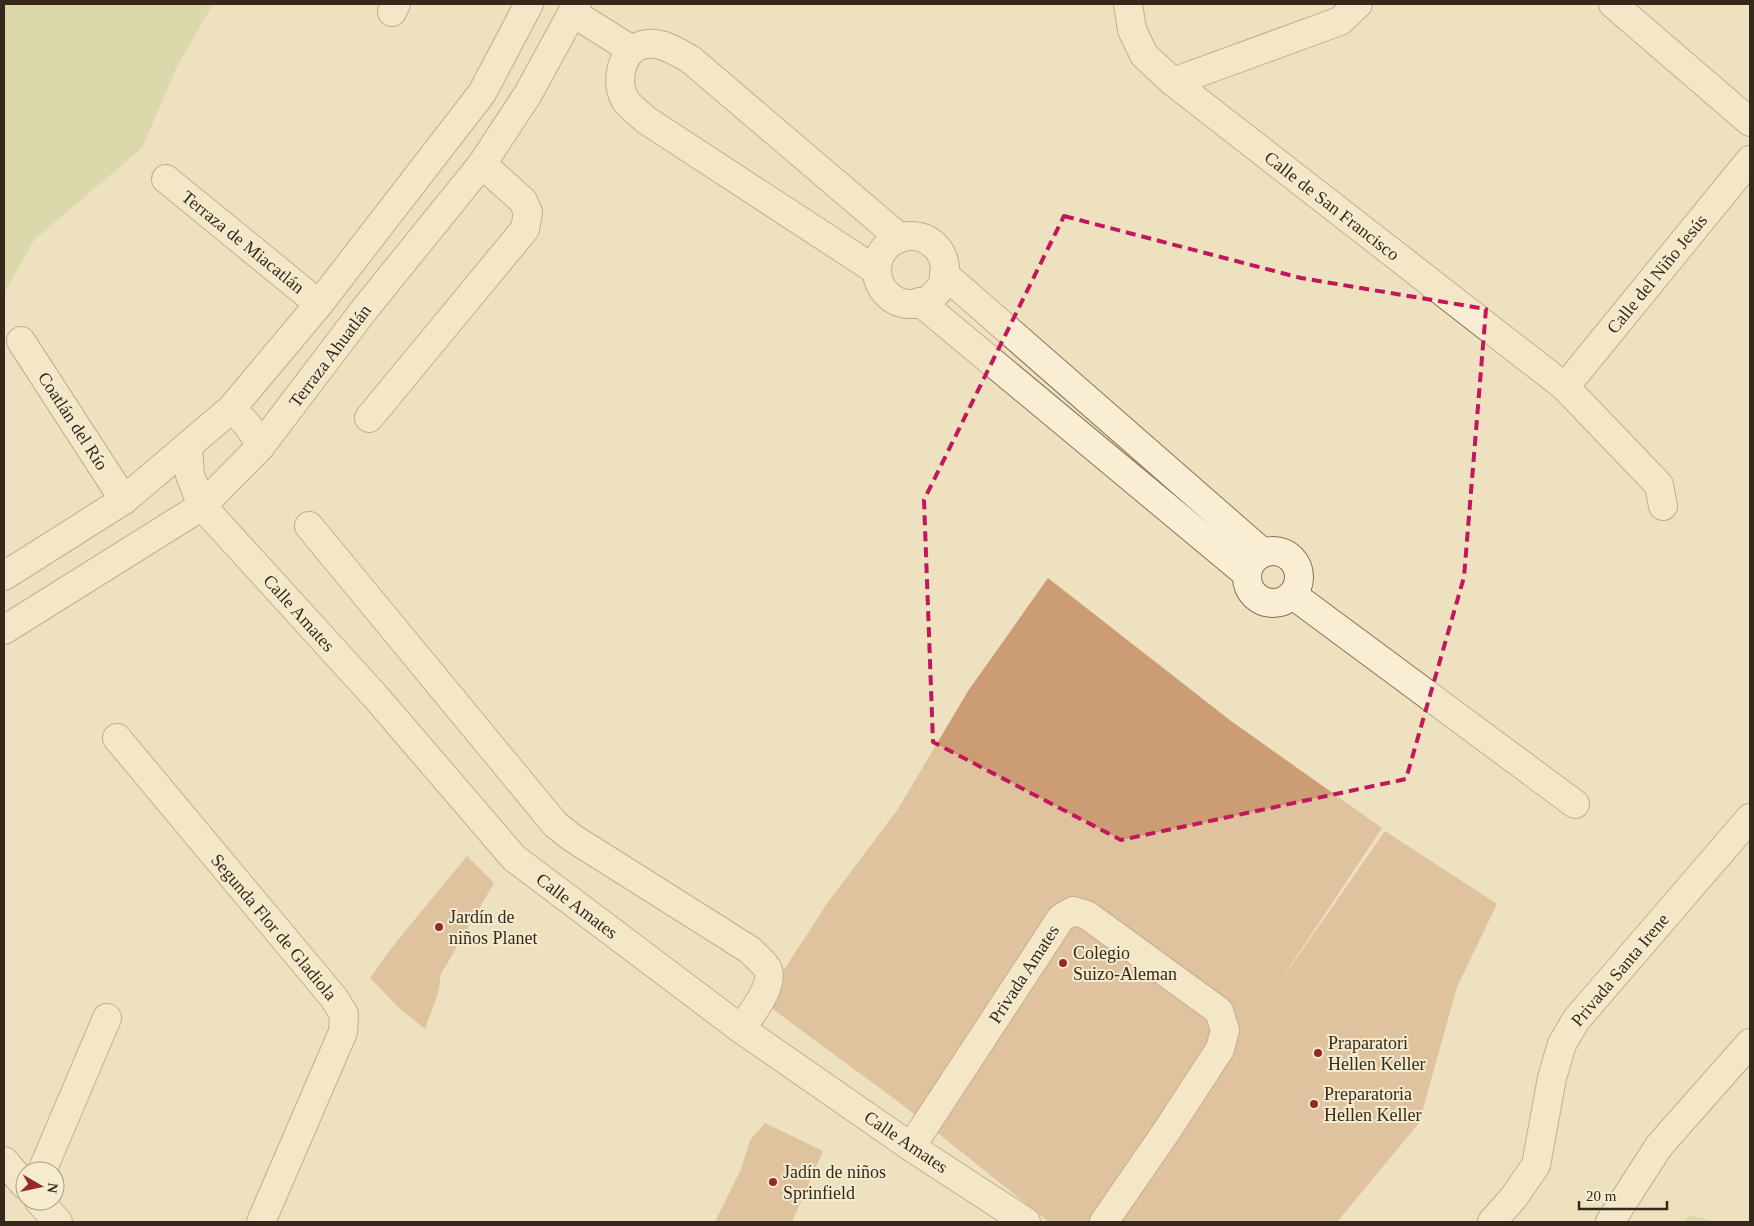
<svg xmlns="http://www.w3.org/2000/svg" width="1754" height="1226" font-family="'Times New Roman',serif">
	<rect width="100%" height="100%" fill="#eee1bf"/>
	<g fill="#c4cc94">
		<path d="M4,4H213L178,65L142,148L34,240L4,293Z"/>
		<path d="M1689,1215L1718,1222H1684Z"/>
	</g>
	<g fill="#cc9c75">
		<path d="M1048,578L1231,721L1382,828L1273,992L1385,831L1497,904L1457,987L1419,1123L1337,1222H1049L900,1103L763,1002L828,902L898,809L968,691Z"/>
		<path d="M467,856L494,883L441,974L438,993L425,1029L399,1008L370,978L393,946Z"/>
		<path d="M765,1123L823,1151L792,1222H715L741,1169L750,1140Z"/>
	</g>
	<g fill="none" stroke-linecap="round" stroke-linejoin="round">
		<defs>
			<g id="minor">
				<path d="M1128,4L1132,30L1144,55L1173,82L1565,387L1659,485L1663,506"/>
				<path d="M1613,4L1750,122"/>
				<path d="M392,12L396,4"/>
				<path d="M573,13L632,50"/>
				<path d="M1173,82L1340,21L1358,4"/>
				<path d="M166,179L319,304"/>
				<circle cx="911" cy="270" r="34"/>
				<path d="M877,271L646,120C640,114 631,108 626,101C614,84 621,50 642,45C660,40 675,51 690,59L900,238"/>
				<path d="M944,274L1263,553"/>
				<path d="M920,302L1247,574"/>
				<path d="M21,341L124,500"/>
				<path d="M1565,387L1750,160"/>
				<path d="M231,409C245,420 254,431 260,447"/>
				<path d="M369,418L525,229L528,212L523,201L482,164"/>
				<path d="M188,446L190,475L202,506L375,696L514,858L741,1029L911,1147L1026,1222"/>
				<path d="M309,526L555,824L571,837L750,950C755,956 765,963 768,970C774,986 750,1016 741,1029"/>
				<circle cx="1273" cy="577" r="26"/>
				<path d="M4,576L124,500L231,409L319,304L482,93L529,4"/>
				<path d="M1293,595L1575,804"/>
				<path d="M4,630L202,506L260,447L364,310L482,164L528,94L577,4"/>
				<path d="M117,738L334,998L344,1014L343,1032L261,1222"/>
				<path d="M911,1147L1061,918L1073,911L1087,915L1219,1011L1225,1030L1220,1049L1166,1132L1104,1222"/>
				<path d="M4,1161L25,1185"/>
				<path d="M42,1171L107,1018"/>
				<path d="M39,1201L58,1222"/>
				<path d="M1492,1222L1514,1197L1536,1165L1552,1078L1562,1044L1576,1020L1750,818"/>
				<path d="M1610,1222L1659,1146L1750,1043"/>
			</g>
		</defs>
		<use href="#minor" stroke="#877258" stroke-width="30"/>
		<use href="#minor" stroke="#f9eed3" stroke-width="28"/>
	</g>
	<path d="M0 0H1754V1226H0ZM1064,216L1301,278L1486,309L1464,577L1406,779L1121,840L933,742L924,500Z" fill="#eee1bf" fill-opacity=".55" fill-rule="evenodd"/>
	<path fill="none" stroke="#c2185b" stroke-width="4" stroke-dasharray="10 6" stroke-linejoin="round" d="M1064,216L1301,278L1486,309L1464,577L1406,779L1121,840L933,742L924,500Z"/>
	<g fill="#962927" stroke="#f5ebcf" stroke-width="2">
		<circle cx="439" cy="927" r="5"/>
		<circle cx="1063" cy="963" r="5"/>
		<circle cx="1318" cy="1053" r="5"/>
		<circle cx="1314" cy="1104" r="5"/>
		<circle cx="773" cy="1182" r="5"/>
	</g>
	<g text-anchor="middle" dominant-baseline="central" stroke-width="4" stroke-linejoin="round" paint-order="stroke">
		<g font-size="18" fill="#36291c" stroke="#f5ebcf">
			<text transform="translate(1332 206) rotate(38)">Calle de San Francisco</text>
			<text transform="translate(243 242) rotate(39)">Terraza de Miacatlán</text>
			<text transform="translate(1657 274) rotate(-51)">Calle del Niño Jesús</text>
			<text transform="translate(330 356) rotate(-53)">Terraza Ahuatlán</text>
			<text transform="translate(73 421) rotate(57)">Coatlán del Río</text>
			<text transform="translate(299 613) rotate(48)">Calle Amates</text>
			<text transform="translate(577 906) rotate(37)">Calle Amates</text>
			<text transform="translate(274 927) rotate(50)">Segunda Flor de Gladiola</text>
			<text transform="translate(1620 970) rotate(-50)">Privada Santa Irene</text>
			<text transform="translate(1024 974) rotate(-57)">Privada Amates</text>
			<text transform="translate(906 1142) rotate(34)">Calle Amates</text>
		</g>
		<g font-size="18" fill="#36291c" stroke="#f5ebcf" text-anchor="start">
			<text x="449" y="917">Jardín de<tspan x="449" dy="21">niños Planet</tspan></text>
			<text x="1073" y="953">Colegio<tspan x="1073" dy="21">Suizo-Aleman</tspan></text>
			<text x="1328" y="1043">Praparatori<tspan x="1328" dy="21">Hellen Keller</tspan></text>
			<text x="1324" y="1094">Preparatoria<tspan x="1324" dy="21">Hellen Keller</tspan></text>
			<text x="783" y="1172">Jadín de niños<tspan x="783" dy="21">Sprinfield</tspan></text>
		</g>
	</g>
	<rect width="1754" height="1226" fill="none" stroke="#36291c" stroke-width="10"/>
	<g transform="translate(40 1186) rotate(99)"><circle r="24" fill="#f5ebcf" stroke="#a99d87"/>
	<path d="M0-4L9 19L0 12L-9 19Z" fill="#962927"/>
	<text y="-8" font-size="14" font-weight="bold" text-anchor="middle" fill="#36291c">N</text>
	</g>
	<path d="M1579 1201v8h88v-8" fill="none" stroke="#36291c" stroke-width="2.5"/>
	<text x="1586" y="1201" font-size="15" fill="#36291c" stroke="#f5ebcf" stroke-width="4" paint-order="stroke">20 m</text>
</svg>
